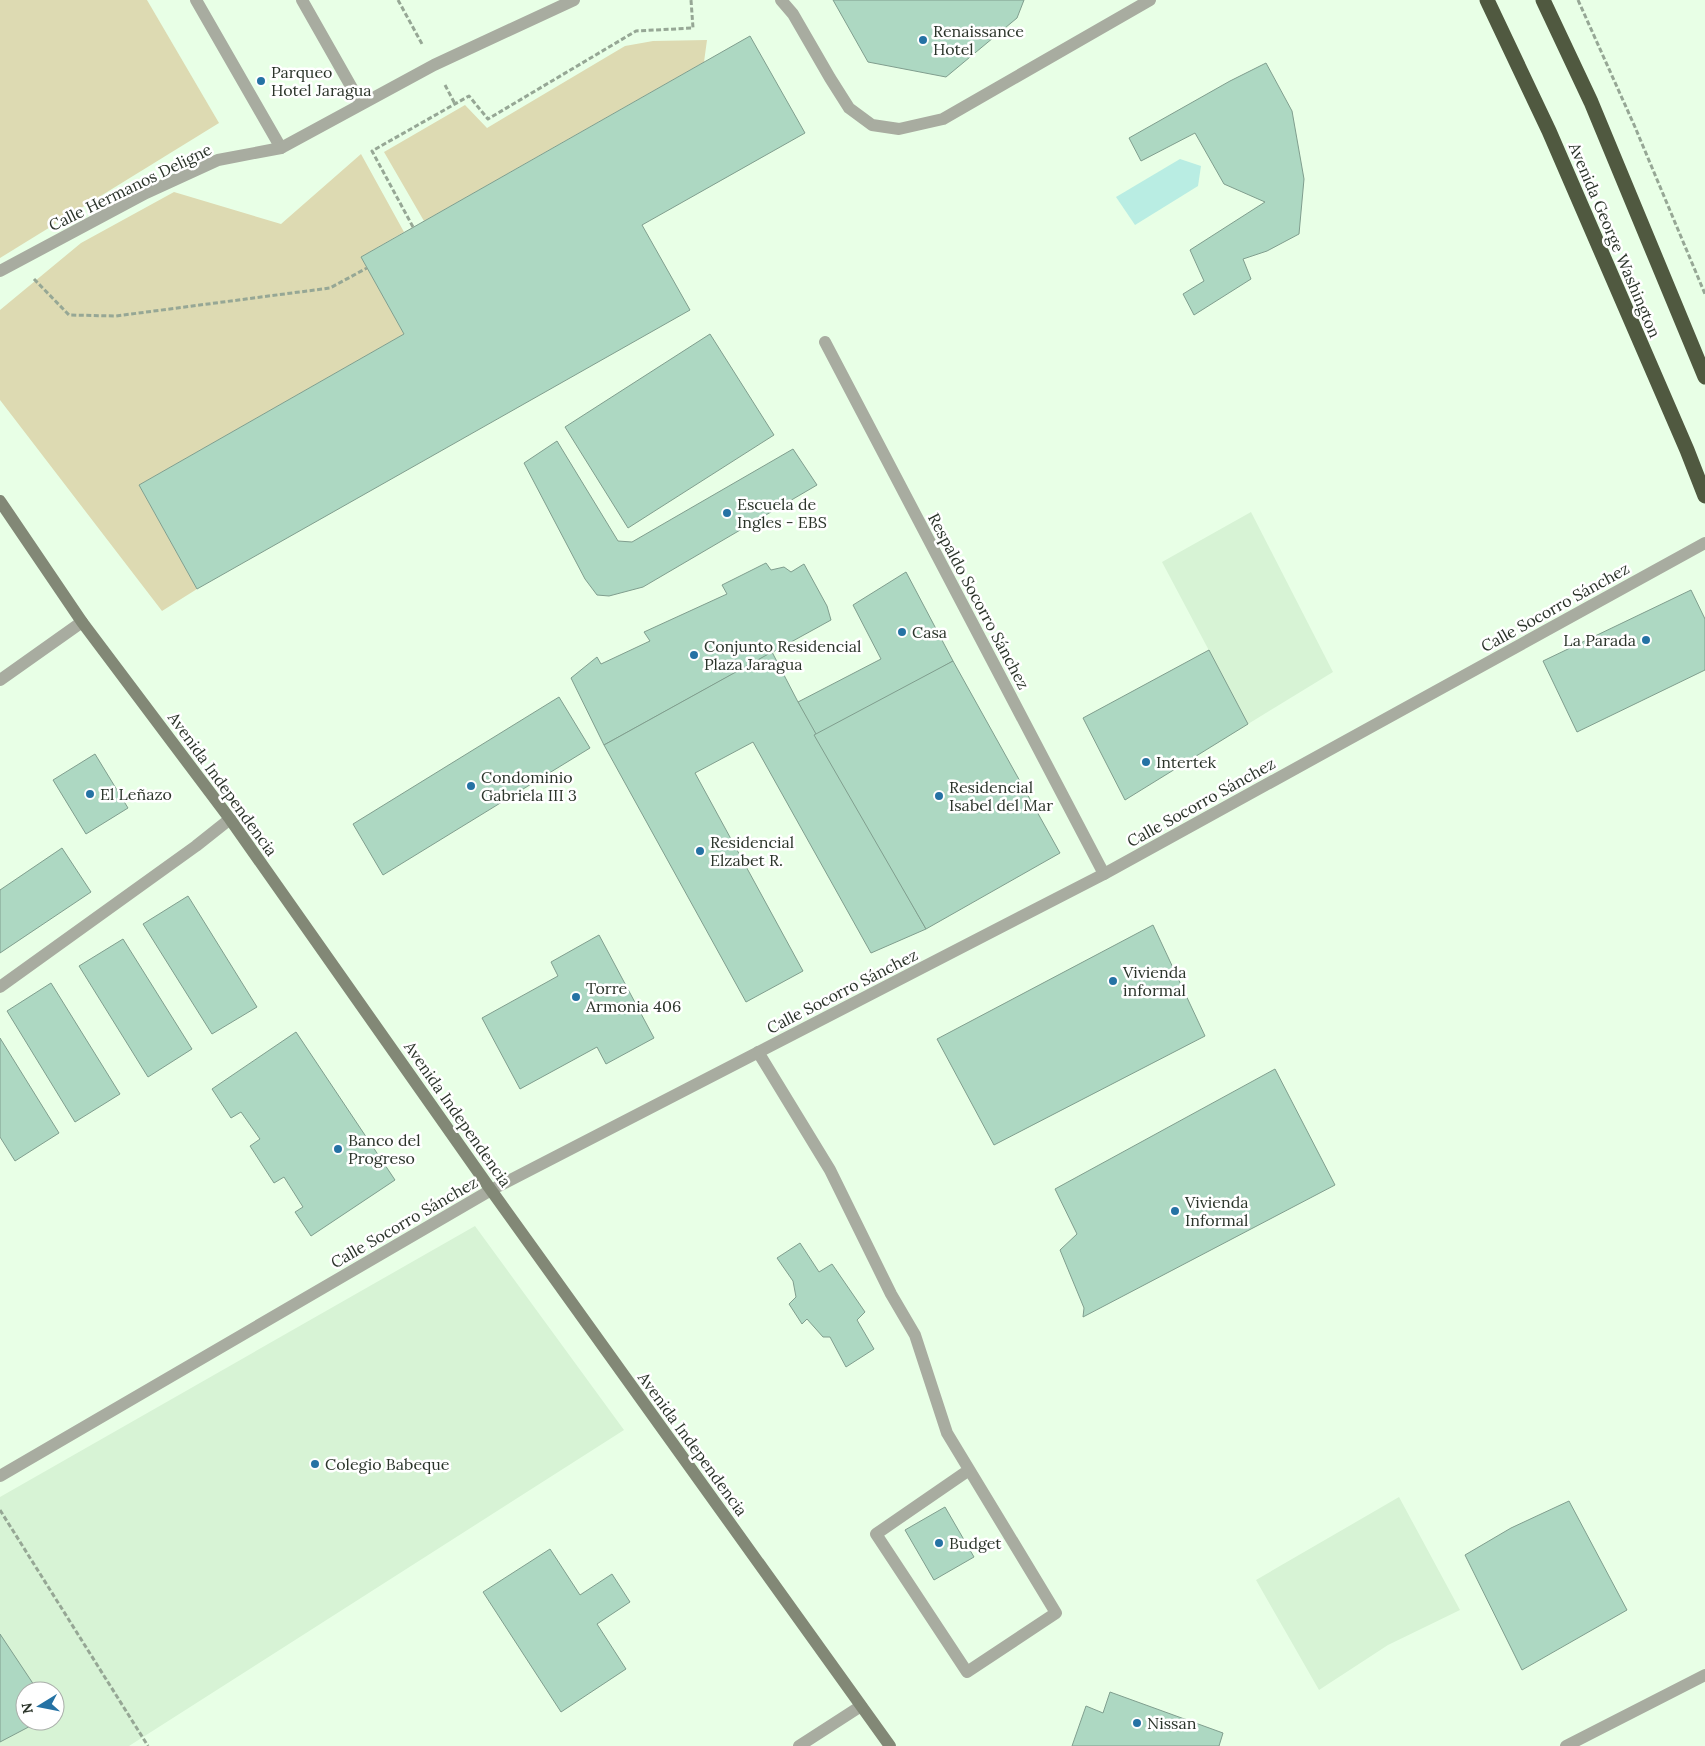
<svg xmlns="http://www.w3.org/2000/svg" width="1705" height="1746" font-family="Lora,serif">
	<rect width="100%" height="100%" fill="#e8ffe6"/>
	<g fill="#d7f3d5" fill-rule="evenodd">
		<path d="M1251,512L1333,672L1248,724L1162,562Z"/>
		<path d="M475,1226L624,1430L129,1746H0V1497ZM25,1691H55V1721H25Z"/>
		<path d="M1399,1497L1460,1610L1388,1645L1319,1690L1256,1580Z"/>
	</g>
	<g fill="#dddab2">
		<path d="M0,0H147L219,123L0,258Z"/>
		<path d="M707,40L704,62L424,221L384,152L465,105L487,128L625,46L653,41Z"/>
		<path d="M361,154L404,232L361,257L404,334L139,485L197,589L162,611L0,400V310L81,243L174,192L281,224Z"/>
	</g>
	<path fill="#b9ede3" d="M1180,159L1201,166L1198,186L1135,225L1116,197Z"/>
	<g fill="#add8c2" stroke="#809e8e">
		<path d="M833,0H1024L1017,18L946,77L868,62Z"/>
		<path d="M750,36L805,133L642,225L690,310L197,589L139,485L404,334L361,257Z"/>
		<path d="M1266,63L1292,111L1304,179L1299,234L1267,251L1243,259L1251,279L1194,315L1183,294L1204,281L1190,250L1265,202L1224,184L1195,133L1141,161L1129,138L1230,81Z"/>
		<path d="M710,334L774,435L628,528L565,427Z"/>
		<path d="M557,441L618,541L632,542L793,449L817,485L643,587L609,596L597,595L585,579L524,463Z"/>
		<path d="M766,563L771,570L784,567L791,572L804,564L827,606L831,620L604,745L571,678L597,657L601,664L650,641L644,632L727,594L722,585Z"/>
		<path d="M906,572L953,661L816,739L798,702L881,659L853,605Z"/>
		<path d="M1691,590L1705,619V670L1577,732L1543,661Z"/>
		<path d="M1209,650L1248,724L1125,800L1083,718Z"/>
		<path d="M772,652L798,702L926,929L871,953L753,742L695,773L803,971L746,1002L604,745Z"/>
		<path d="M953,661L1060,853L926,929L814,735Z"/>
		<path d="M559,697L590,748L383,875L353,824Z"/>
		<path d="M95,754L128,808L86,834L53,780Z"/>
		<path d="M62,848L91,892L0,953V890Z"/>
		<path d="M188,896L257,1007L212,1034L143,924Z"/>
		<path d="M1153,925L1205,1036L994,1145L937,1039Z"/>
		<path d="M599,935L654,1038L606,1064L597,1047L520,1089L482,1018L558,976L551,962Z"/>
		<path d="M123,939L192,1049L148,1077L79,966Z"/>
		<path d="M51,983L120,1094L75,1122L7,1011Z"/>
		<path d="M296,1032L395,1180L311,1236L295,1212L303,1207L284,1177L274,1183L250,1146L260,1139L241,1112L231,1118L212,1089Z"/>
		<path d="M0,1038L59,1133L15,1161L0,1137Z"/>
		<path d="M1275,1069L1335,1185L1083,1317L1084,1308L1060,1250L1077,1234L1055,1189Z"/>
		<path d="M800,1243L819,1272L832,1264L865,1312L857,1320L874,1349L846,1367L830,1337H823L807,1319L802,1324L789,1304L796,1297L793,1281L777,1258Z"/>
		<path d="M1569,1501L1627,1610L1522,1670L1465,1555L1511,1528Z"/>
		<path d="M945,1507L974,1557L934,1580L905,1530Z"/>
		<path d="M550,1549L580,1595L612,1574L630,1602L597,1624L626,1669L561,1712L483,1592Z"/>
		<path d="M0,1634L38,1691H25V1721H40L0,1742Z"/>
		<path d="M1110,1692L1223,1733L1219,1746H1072L1086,1706L1103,1713Z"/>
	</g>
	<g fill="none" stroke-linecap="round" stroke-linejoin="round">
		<g stroke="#96a795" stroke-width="3" stroke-dasharray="5 2.5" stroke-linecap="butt">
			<path d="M398,0L422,44"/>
			<path d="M1578,0L1635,127L1705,294"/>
			<path d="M445,85L455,104"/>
			<path d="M413,227L372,151L469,96L488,119L636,31L693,28L691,0"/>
			<path d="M34,279L69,315L116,316L330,288L367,268"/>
			<path d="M0,1510L148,1746"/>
		</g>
		<g stroke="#a8aca0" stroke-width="12">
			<path d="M196,0L281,148"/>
			<path d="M302,0L361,104"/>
			<path d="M781,0L793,14L830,78L849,108L872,125L899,129L943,119L1150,0"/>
			<path d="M0,271L146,193L218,160L281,148L434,65L574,0"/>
			<path d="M0,680L82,622"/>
			<path d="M758,1052L830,1170L891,1294L915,1335L947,1433L1056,1613L967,1672L876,1534L969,1470"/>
			<path d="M799,1746L861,1706"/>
		</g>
		<g stroke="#a8aca0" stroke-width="12">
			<path d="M825,342L1104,874"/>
			<path d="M0,987L196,846L230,819"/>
			<path d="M0,1476L491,1190L1104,874L1705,543"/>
			<path d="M1566,1746L1705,1675"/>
		</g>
		<path stroke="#828876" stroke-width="12" d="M0,501L82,622L230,819L491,1190L890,1746"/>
		<g stroke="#505940" stroke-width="15">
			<path d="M1487,0L1549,131L1687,450L1705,496"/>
			<path d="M1543,0L1591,102L1705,377"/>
		</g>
	</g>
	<g fill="#2572a4" stroke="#fff" stroke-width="2">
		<circle cx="923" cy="40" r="5"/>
		<circle cx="261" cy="81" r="5"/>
		<circle cx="727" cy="513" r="5"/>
		<circle cx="902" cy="632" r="5"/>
		<circle cx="1646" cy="640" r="5"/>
		<circle cx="694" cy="655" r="5"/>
		<circle cx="1146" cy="762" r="5"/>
		<circle cx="471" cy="786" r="5"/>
		<circle cx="90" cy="794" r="5"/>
		<circle cx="939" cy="796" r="5"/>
		<circle cx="700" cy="851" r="5"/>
		<circle cx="1113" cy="981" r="5"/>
		<circle cx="576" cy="997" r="5"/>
		<circle cx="338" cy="1149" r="5"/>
		<circle cx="1175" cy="1211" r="5"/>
		<circle cx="315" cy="1464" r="5"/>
		<circle cx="939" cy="1543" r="5"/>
		<circle cx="1137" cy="1723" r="5"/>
	</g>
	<g text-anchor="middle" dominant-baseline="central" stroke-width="5" stroke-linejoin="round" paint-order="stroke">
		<g font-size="16" fill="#2b342a" stroke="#fff" text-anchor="start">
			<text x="933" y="31">Renaissance<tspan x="933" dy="18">Hotel</tspan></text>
			<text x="271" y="72">Parqueo<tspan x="271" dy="18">Hotel Jaragua</tspan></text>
			<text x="737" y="504">Escuela de<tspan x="737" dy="18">Ingles - EBS</tspan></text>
			<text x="912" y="632">Casa</text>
			<text x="1636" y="640" text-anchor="end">La Parada</text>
			<text x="704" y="646">Conjunto Residencial<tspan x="704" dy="18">Plaza Jaragua</tspan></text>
			<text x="1156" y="762">Intertek</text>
			<text x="481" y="777">Condominio<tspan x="481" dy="18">Gabriela III 3</tspan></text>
			<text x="949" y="787">Residencial<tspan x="949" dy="18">Isabel del Mar</tspan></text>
			<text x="100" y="794">El Leñazo</text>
			<text x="710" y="842">Residencial<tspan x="710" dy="18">Elzabet R.</tspan></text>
			<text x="1123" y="972">Vivienda<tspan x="1123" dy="18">informal</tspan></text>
			<text x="586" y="988">Torre<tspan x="586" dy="18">Armonia 406</tspan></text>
			<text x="348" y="1140">Banco del<tspan x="348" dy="18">Progreso</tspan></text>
			<text x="1185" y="1202">Vivienda<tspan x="1185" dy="18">Informal</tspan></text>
			<text x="325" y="1464">Colegio Babeque</text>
			<text x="949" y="1543">Budget</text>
			<text x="1147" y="1723">Nissan</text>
		</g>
		<g font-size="16" fill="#2b342a" stroke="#fff">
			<text transform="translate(130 187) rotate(-26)">Calle Hermanos Deligne</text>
			<text transform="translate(1615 240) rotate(67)">Avenida George Washington</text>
			<text transform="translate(979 601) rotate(62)">Respaldo Socorro Sánchez</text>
			<text transform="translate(1555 607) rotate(-29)">Calle Socorro Sánchez</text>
			<text transform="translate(223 784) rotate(54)">Avenida Independencia</text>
			<text transform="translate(1201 802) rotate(-29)">Calle Socorro Sánchez</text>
			<text transform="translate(842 991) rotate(-27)">Calle Socorro Sánchez</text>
			<text transform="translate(458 1114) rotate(55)">Avenida Independencia</text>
			<text transform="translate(404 1222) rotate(-30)">Calle Socorro Sánchez</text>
			<text transform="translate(693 1444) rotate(54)">Avenida Independencia</text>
		</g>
	</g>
	<g transform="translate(40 1706) rotate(260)"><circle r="24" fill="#ffffff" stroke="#aaaeaa"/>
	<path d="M0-4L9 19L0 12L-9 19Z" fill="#2572a4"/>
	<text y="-8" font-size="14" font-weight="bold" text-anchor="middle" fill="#2b342a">N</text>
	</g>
</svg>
